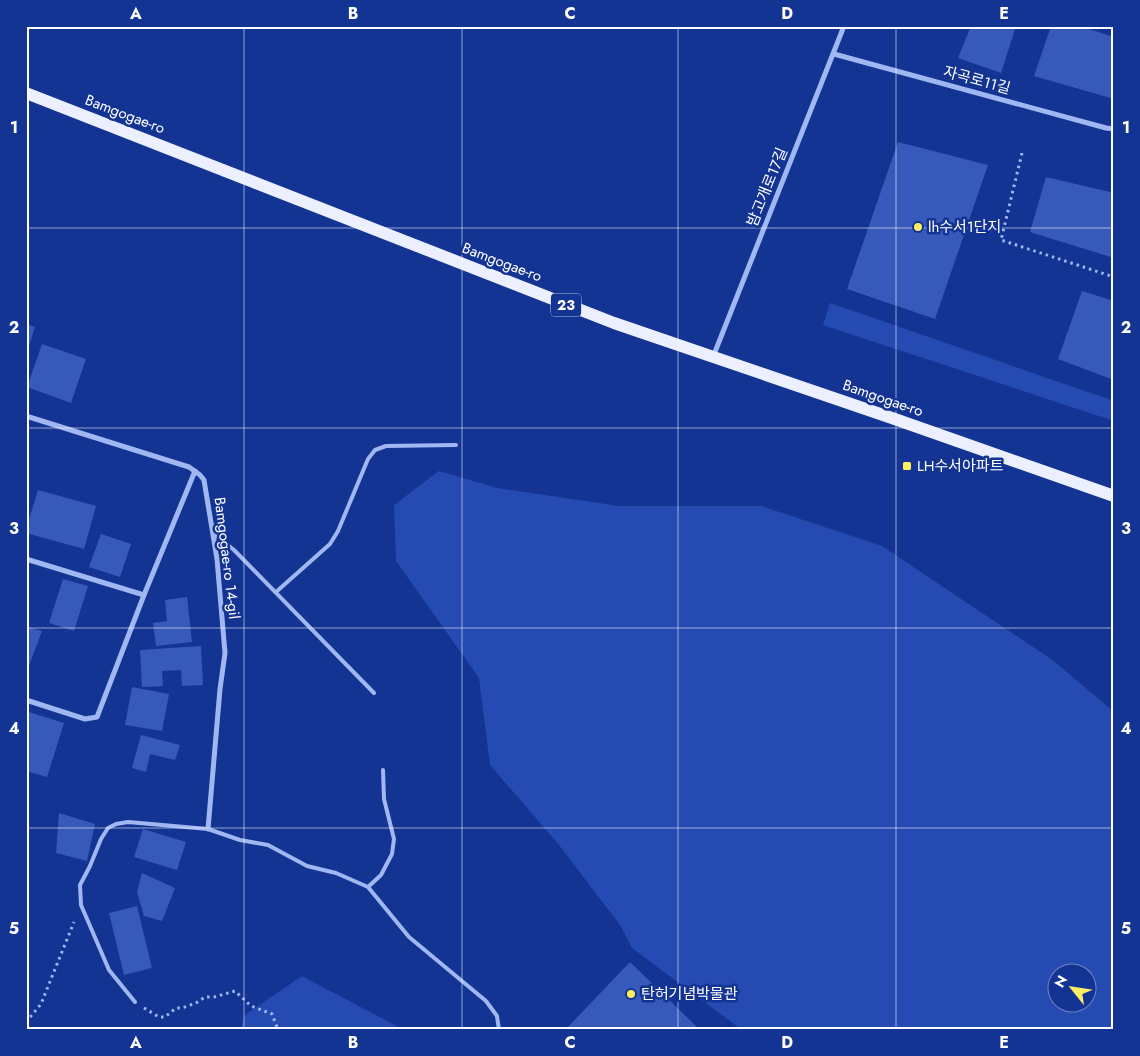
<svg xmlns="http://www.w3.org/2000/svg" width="1140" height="1056" font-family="Jost,'Noto Sans KR',sans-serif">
	<rect width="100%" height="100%" fill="#133492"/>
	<g fill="#254bb2" fill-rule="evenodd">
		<path d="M830,303L1114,401V421L823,325Z"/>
		<path d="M439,471L497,488L619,506H761L882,546L1054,661L1114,712V1030H742L632,948L620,925L559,845L490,765L479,678L396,561L394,505ZM1058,974H1088V1004H1058Z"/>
		<path d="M302,976L404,1030H240L245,1015Z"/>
	</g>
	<g fill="#3759ba">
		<path d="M971,26H1016L1001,73L958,58Z"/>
		<path d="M1051,26H1080L1114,37V99L1034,76Z"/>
		<path d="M898,142L988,165L935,319L847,289Z"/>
		<path d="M1046,177L1114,193V258L1030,232Z"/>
		<path d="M1082,291L1114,301V380L1058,359Z"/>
		<path d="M26,324L35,327L27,352H26Z"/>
		<path d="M42,344L86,359L71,403L27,387Z"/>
		<path d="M38,490L96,506L84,549L26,533V529Z"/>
		<path d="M101,534L131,544L120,577L89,567Z"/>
		<path d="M63,579L88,586L74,631L49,623Z"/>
		<path d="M187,597L192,642L156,646L153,623L167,621L165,600Z"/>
		<path d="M26,626L42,631L26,674Z"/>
		<path d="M201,646L203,685L182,686L181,670L162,671L163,686L142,687L140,650Z"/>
		<path d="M132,687L169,694L162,731L125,725Z"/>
		<path d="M29,712L64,723L47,777L26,771V721Z"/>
		<path d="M141,735L180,745L175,760L150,754L146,772L132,768Z"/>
		<path d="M59,813L95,824L87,861L56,853Z"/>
		<path d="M143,829L186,842L177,870L134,857Z"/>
		<path d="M142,873L175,888L162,921L144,916L137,892Z"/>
		<path d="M137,906L152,968L124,975L109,913Z"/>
		<path d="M630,962L697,1027L694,1030H565Z"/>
	</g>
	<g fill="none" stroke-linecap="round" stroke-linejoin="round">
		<g stroke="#a0b7f2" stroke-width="3" stroke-dasharray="2.5 4" stroke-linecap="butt">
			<path d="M1022,153L1001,240L1114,277"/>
			<path d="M144,1008L159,1017H165L176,1008H182L196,1003L205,997H214L235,991L251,1006L272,1014L278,1030"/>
			<path d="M26,1022L41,1004L74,922"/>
		</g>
		<g stroke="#a0b7f2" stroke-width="4">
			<path d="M213,533L234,550L374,693"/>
			<path d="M276,592L330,544L338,531L368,459L375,450L386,446L456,445"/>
			<path d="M368,887L381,875L392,854L394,839L384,799L383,770"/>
			<path d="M135,1002L109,970L81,905L80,885L90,866L101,839L108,828L116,824L128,822L208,829L240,840L268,845L307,866L336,873L368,887L409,937L486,1001L497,1016L499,1030"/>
		</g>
		<g stroke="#a0b7f2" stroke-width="5">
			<path d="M834,54L1106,128L1114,129"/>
			<path d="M713,357L844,26"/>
			<path d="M26,416L189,467L200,475L204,480L217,559L225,653L220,689L208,829"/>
			<path d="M26,559L144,595"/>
			<path d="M26,700L85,719L97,717L144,595L195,471"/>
		</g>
		<path stroke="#ebefff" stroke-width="12" d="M26,93L614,323L889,417L1114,496"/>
	</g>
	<path fill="none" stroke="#fff" stroke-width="1" stroke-opacity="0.55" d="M244,26V1030M462,26V1030M678,26V1030M896,26V1030M26,228H1114M26,428H1114M26,628H1114M26,828H1114"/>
	<g fill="#ffee61" stroke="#133492" stroke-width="2">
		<circle cx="918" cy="227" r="5"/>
		<rect x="902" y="461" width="10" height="10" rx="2.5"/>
		<circle cx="631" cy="994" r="5"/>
	</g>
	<g text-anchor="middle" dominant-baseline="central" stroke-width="5" stroke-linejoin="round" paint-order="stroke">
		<rect fill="#133492" stroke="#b8c2de" stroke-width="1" x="551" y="293.5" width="30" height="23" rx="4"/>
		<g font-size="14" font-weight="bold" fill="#fff">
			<text x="566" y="305">23</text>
		</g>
		<g font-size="15" fill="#fff" stroke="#133492">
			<text transform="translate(977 80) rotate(15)">자곡로11길</text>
			<text transform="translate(125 114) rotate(21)">Bamgogae-ro</text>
			<text transform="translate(767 187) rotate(-68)">밤고개로17길</text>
			<text transform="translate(502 262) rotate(21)">Bamgogae-ro</text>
			<text transform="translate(883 398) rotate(19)">Bamgogae-ro</text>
			<text transform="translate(227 558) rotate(83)">Bamgogae-ro 14-gil</text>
		</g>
		<g font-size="15" fill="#fff" stroke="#133492" text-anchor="start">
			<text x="928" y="227">lh수서1단지</text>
			<text x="917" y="466">LH수서아파트</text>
			<text x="641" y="994">탄허기념박물관</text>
		</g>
	</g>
	<rect width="1140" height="1056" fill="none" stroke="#133492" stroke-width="55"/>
	<g transform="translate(1072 988) rotate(300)"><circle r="24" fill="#133492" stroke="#7185be"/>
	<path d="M0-4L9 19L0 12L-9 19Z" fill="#ffee61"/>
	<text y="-8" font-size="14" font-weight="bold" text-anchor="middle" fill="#ffffff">N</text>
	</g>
	<rect x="28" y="28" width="1084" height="1000" fill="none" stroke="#fff" stroke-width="2"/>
	<g font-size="16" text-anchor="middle" font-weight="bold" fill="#fff">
		<text x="136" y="19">A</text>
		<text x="353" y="19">B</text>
		<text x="570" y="19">C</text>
		<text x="787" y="19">D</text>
		<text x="1004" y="19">E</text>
		<text x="14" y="133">1</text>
		<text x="1126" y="133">1</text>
		<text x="14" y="333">2</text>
		<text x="1126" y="333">2</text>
		<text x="14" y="534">3</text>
		<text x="1126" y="534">3</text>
		<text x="14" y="734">4</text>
		<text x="1126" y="734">4</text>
		<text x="14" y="934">5</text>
		<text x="1126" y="934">5</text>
		<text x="136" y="1048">A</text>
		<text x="353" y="1048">B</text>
		<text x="570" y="1048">C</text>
		<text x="787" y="1048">D</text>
		<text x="1004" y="1048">E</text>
	</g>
</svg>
